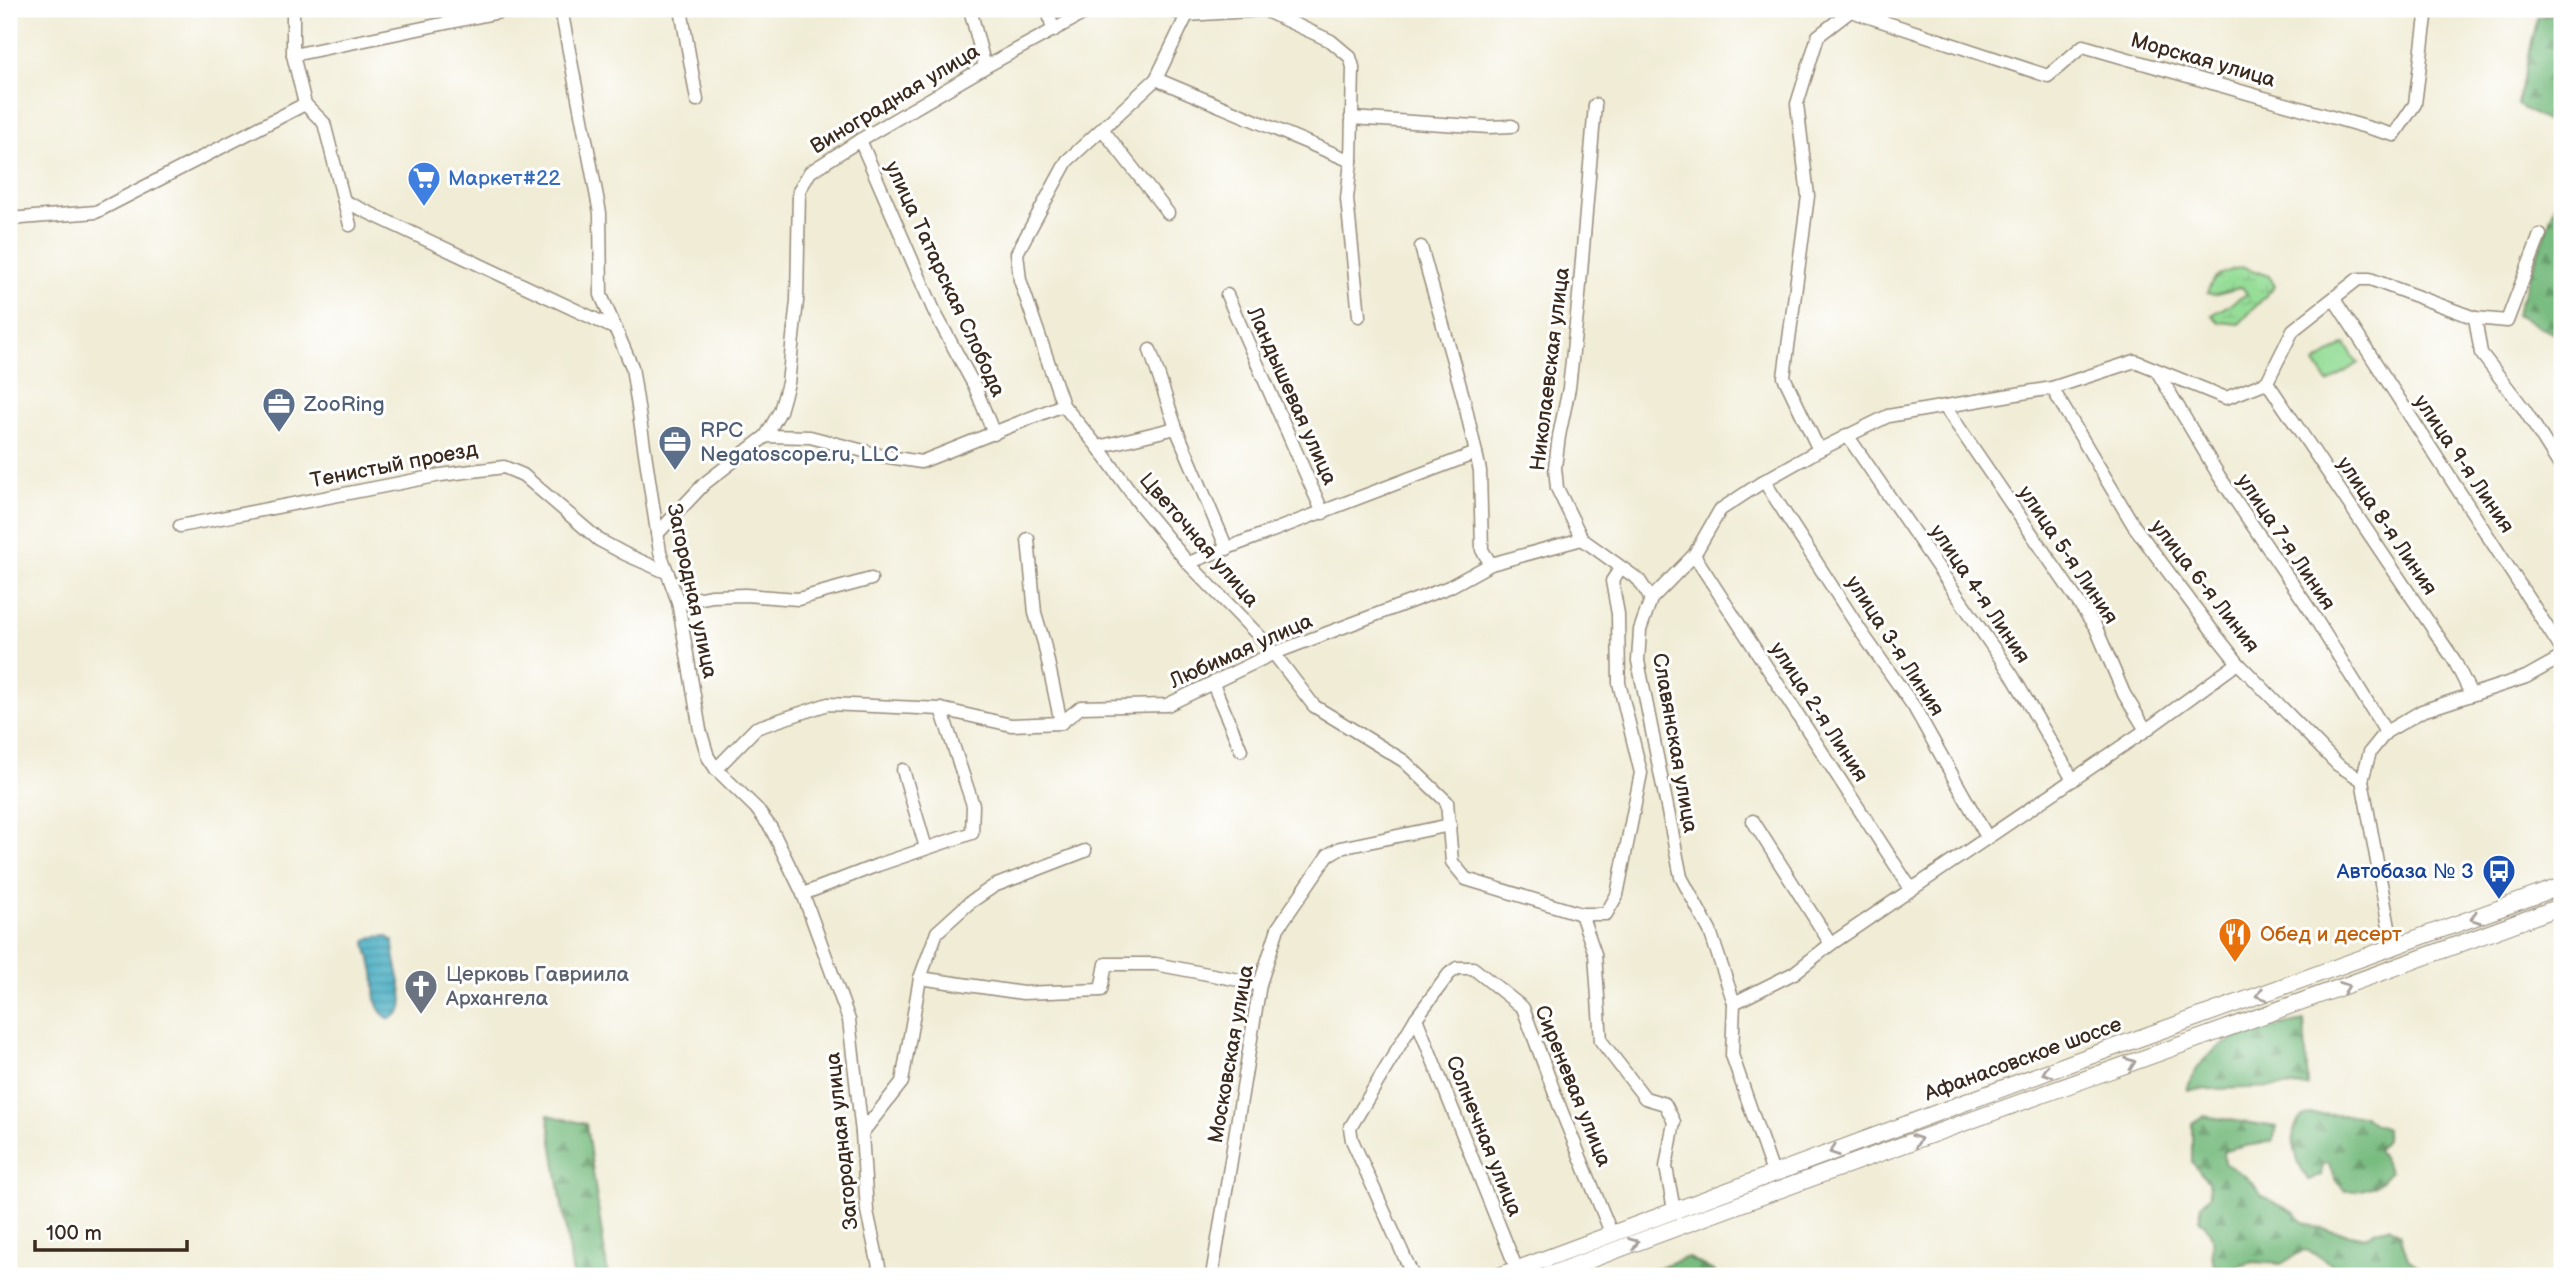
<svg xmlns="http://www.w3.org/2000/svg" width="2571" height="1285" font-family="'Balsamiq Sans',sans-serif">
	<defs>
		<pattern id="forest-firs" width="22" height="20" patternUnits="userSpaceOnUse" patternTransform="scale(1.75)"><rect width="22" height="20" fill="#78bc80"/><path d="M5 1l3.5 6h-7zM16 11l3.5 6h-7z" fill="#649968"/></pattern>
		<pattern id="wetland-marsh" width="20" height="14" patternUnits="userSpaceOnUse" patternTransform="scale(1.75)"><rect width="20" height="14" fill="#96dd98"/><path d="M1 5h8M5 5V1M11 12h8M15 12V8" fill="none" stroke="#82be83"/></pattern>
		<pattern id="water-rules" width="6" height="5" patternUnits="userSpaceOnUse" patternTransform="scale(1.75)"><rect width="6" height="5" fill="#42abc1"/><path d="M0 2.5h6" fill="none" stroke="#388b9c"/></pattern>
	</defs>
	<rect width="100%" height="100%" fill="#fff"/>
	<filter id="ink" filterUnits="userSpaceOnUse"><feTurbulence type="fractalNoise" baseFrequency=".0143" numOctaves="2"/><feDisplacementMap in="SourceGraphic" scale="14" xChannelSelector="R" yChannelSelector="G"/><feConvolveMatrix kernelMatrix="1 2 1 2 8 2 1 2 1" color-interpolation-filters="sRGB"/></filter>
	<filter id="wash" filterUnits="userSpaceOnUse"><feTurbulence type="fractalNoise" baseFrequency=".00686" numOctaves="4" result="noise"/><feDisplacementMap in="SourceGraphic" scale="28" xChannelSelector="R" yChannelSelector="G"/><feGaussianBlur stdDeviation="1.57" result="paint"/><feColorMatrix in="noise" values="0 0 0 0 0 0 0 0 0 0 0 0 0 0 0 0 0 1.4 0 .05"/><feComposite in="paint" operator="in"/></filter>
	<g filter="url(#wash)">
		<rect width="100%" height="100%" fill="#f0ecd5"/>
		<g fill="url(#forest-firs)" stroke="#5a734f" stroke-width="2">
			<path d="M2562,14V130L2517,105L2538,17Z"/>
			<path d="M2562,186V338L2516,315Z"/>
			<path d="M2304,1021L2308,1086L2187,1090C2204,1037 2255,1031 2304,1021Z"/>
			<path d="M2310,1114L2364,1116L2374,1124L2386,1129V1140L2377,1150L2390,1171C2379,1188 2365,1191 2345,1191L2336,1181L2328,1163L2322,1164L2321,1176L2308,1180C2299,1166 2285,1135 2300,1119C2302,1117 2307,1116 2310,1114Z"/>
			<path d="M548,1115L586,1124L608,1276H573Z"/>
			<path d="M2203,1116L2277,1127L2273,1140C2257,1147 2240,1144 2223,1151L2224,1163L2245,1176L2254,1185L2262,1196L2295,1213L2303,1222L2315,1227L2365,1237L2376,1230L2389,1227L2400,1234L2408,1259L2418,1266L2417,1276C2395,1276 2358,1276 2338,1268C2325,1262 2320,1253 2304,1250L2281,1264L2253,1262L2226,1270L2214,1266C2208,1241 2221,1241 2199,1219L2202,1205L2210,1195L2208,1182L2192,1162V1123Z"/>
			<path d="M1687,1257L1715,1272L1716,1276H1635Z"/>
		</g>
		<path fill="url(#wetland-marsh)" stroke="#68845b" stroke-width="2" d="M2243,267L2269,276L2275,286L2239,324L2219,322L2212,315L2247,294L2242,287L2214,295L2207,293C2214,273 2224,272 2243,267Z"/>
		<path fill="#96dd98" stroke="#68845b" stroke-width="2" d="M2345,344L2358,363L2328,383L2315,363Z"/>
		<path fill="url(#water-rules)" stroke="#3e6a70" stroke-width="2" d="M387,936L393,941C392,960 406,992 402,1008C400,1014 395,1016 390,1019C369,1009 378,985 373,968C371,959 366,952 366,941L372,937Z"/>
	</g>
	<g filter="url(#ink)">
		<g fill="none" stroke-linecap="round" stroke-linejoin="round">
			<defs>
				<g id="minor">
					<path d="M293,9V55L305,104"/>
					<path d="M561,9L600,213L601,295L632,367L660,552L678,602L700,730L708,757L716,769L756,808L771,828L803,894L849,1020L862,1133L867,1211L881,1276"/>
					<path d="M681,9L697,100"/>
					<path d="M970,9L985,67"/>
					<path d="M1048,9L1053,31"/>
					<path d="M1165,9L1187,15L1264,10L1331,41L1350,57L1353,67L1351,161L1347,199L1359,316"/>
					<path d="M1851,11L2048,76L2083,46L2394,135L2415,104L2427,9"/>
					<path d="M1187,15L1156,79L1067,161L1017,253L1020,280L1063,405L1098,447L1141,506L1188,563L1265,642L1314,706L1404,761L1447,802L1452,862L1466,879L1581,914H1606L1617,895L1641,773L1619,683L1618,614L1612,581L1620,569"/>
					<path d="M293,55L514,9"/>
					<path d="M1156,79L1351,161"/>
					<path d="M305,104L324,123L350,225"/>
					<path d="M1595,105L1579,296L1569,388L1559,436L1555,467L1557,488L1582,539L1639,580L1651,599"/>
					<path d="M1351,118L1489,127L1512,126"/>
					<path d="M1103,130L1168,213"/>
					<path d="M860,140L935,313L975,387L994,434"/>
					<path d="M344,201L616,329"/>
					<path d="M9,219L96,212L305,104"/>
					<path d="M1421,247L1464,400L1480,471L1482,550L1491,564"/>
					<path d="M1227,295L1323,513"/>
					<path d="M2334,299L2562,650"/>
					<path d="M2475,318L2507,321L2540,235"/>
					<path d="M1150,350L1176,428L1227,549"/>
					<path d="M2157,371L2219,476L2310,610L2386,732"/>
					<path d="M2267,382L2454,660L2471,694"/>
					<path d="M2052,388L2134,526L2211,629L2238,663L2338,765L2362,780"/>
					<path d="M1945,407L2096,628L2124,694L2146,730"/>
					<path d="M1847,435L2012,675L2073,780"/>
					<path d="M766,436L780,411L788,383L797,301L799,191L810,172L860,140L985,67L1092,9"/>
					<path d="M1098,447L1176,428"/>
					<path d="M1819,450L1784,377L1808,196L1797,104L1818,36L1853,9"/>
					<path d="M1764,481L1862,633L1914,707L1987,837"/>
					<path d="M180,526L441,475L504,467L523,475L599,540L625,554L668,573"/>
					<path d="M657,534L705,483L766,436L810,437L883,456L921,462L1063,405"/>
					<path d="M1028,539L1035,613L1044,643L1061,723"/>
					<path d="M1694,555L1911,889"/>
					<path d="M1188,563L1476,453"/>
					<path d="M678,602L712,596L745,595L798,599L871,579"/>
					<path d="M1213,684L1241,750"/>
					<path d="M716,769L756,728L828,704L941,709L1011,725L1061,723L1081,707L1167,705L1272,654L1449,587L1491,564L1582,539"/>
					<path d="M903,770L926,848"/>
					<path d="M1753,821L1831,944"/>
					<path d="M803,894L878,865L972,833L973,805L941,709"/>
					<path d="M1581,914L1595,954L1601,1041L1645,1098L1665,1104L1674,1122L1666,1167L1674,1210"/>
					<path d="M2393,949L2362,780L2370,752L2386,732L2422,711L2526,677L2562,657"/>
					<path d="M920,978L1023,993L1101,990L1106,964H1155L1260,984"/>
					<path d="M1734,1003L1794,973L1831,944L2146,730L2238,663"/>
					<path d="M1416,1018L1517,1270"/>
					<path d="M862,1133L902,1082L920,978L937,932L969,903L994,886L1085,851"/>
					<path d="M1773,1173L1732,1055L1734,1003L1710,931L1681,877L1638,661L1640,630L1651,599L1694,555L1720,510L1764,481L1819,450L1888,416L2052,388L2135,361L2226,398L2267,382L2293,330L2358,279H2370L2475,318L2481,353L2524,409L2562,469"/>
					<path d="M1212,1276L1260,984L1278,928L1328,855L1340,848L1450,825"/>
					<path d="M1413,1276L1352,1140L1350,1128L1416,1018L1449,974L1457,968H1473L1523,1008L1561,1110L1612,1235"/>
				</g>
				<g id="major">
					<path d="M1499,1276L2076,1061L2562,886"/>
					<path d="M1547,1276C1884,1148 2225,1032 2562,906"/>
				</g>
			</defs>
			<use href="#minor" stroke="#968b7a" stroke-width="15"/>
			<use href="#major" stroke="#968b7a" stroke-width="18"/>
			<use href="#minor" stroke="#fff" stroke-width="12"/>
			<use href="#major" stroke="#fff" stroke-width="16"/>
		</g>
		<defs><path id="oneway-chevron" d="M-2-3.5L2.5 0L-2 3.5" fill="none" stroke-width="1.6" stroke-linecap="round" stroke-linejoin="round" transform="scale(1.75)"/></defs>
		<g stroke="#a79f9a">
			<use href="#oneway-chevron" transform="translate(2475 918) rotate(160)"/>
			<use href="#oneway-chevron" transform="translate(2345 987) rotate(-20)"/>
			<use href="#oneway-chevron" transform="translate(2261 995) rotate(161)"/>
			<use href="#oneway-chevron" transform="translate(2131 1063) rotate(-20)"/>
			<use href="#oneway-chevron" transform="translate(2047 1072) rotate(160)"/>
			<use href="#oneway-chevron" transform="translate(1917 1140) rotate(-20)"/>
			<use href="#oneway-chevron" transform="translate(1834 1151) rotate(160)"/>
			<use href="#oneway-chevron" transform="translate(1634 1243) rotate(-21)"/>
		</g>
	</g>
	<defs>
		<symbol id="supermarket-pin" viewBox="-11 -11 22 30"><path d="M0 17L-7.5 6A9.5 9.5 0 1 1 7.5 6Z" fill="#3f7fe0" stroke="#fff"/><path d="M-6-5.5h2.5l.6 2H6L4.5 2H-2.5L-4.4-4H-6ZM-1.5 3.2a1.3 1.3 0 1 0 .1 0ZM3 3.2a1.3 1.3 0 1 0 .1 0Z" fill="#fff"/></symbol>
		<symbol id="office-pin" viewBox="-11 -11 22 30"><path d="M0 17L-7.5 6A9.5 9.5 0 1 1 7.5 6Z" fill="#5c6f8a" stroke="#fff"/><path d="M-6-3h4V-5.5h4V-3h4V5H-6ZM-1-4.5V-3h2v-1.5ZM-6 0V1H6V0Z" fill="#fff"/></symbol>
		<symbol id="bus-pin" viewBox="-11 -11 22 30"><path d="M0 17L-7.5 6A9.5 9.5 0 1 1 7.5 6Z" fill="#1a4fb4" stroke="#fff"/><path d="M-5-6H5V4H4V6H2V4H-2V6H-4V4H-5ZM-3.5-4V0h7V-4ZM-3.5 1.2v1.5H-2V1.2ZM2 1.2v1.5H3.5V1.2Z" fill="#fff"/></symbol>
		<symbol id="restaurant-pin" viewBox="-11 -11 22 30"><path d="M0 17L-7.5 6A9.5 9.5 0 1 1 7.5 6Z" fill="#e8710a" stroke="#fff"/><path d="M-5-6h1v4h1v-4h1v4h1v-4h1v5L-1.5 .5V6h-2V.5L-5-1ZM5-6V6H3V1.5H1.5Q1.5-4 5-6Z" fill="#fff"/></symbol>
		<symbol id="church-pin" viewBox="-11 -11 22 30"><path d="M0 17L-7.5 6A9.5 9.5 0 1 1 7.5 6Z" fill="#6b7280" stroke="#fff"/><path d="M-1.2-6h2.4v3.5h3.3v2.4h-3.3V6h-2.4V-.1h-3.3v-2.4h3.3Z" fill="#fff"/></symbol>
	</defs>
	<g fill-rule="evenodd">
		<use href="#supermarket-pin" x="405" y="159" width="38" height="52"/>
		<use href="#office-pin" x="260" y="385" width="38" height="52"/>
		<use href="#office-pin" x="656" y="423" width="38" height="52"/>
		<use href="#bus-pin" x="2480" y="852" width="38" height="52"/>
		<use href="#restaurant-pin" x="2216" y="915" width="38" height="52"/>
		<use href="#church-pin" x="402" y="967" width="38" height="52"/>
	</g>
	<g text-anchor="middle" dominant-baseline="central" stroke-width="6" stroke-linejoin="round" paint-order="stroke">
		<g font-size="21" fill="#3b2a1e" stroke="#fff">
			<text transform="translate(2203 60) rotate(16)">Морская улица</text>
			<text transform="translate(895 99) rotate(-31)">Виноградная улица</text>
			<text transform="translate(945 279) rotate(65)">улица Татарская Слобода</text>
			<text transform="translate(1550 369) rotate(-83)">Николаевская улица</text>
			<text transform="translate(1292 396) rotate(66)">Ландышевая улица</text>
			<text transform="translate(2464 464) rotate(56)">улица 9-я Линия</text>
			<text transform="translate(394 465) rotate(-11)">Тенистый проезд</text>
			<text transform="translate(2387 526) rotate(56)">улица 8-я Линия</text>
			<text transform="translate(1199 540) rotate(49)">Цветочная улица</text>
			<text transform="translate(2286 542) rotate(56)">улица 7-я Линия</text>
			<text transform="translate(2068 555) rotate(56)">улица 5-я Линия</text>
			<text transform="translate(2205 586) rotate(52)">улица 6-я Линия</text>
			<text transform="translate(692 591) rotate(78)">Загородная улица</text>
			<text transform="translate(1980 594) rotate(56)">улица 4-я Линия</text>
			<text transform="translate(1895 646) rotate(57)">улица 3-я Линия</text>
			<text transform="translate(1241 651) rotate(-24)">Любимая улица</text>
			<text transform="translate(1819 712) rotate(57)">улица 2-я Линия</text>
			<text transform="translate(1675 743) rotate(80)">Славянская улица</text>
			<text transform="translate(1231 1054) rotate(-80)">Московская улица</text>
			<text transform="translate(2023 1059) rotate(-20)">Афанасовское шоссе</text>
			<text transform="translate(1573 1086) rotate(68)">Сиреневая улица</text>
			<text transform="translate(1484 1136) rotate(68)">Солнечная улица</text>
			<text transform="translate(842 1141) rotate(-96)">Загородная улица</text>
		</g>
		<g font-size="21" fill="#366cbe" stroke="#fff" text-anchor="start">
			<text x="448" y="178">Маркет#22</text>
		</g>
		<g font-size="21" fill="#4e5e75" stroke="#fff" text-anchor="start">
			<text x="304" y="404">ZooRing</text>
			<text x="700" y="430">RPC<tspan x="700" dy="24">Negatoscope.ru, LLC</tspan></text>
		</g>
		<g font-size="21" fill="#164399" stroke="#fff" text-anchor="end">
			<text x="2474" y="871">Автобаза № 3</text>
		</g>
		<g font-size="21" fill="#c56008" stroke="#fff" text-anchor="start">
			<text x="2260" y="934">Обед и десерт</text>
		</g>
		<g font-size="21" fill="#5b616d" stroke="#fff" text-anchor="start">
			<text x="446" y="974">Церковь Гавриила<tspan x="446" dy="24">Архангела</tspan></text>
		</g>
	</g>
	<rect width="2571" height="1285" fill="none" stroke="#fff" stroke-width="35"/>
	<path d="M35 1240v10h152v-10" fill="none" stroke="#3b2a1e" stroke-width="3.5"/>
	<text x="46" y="1240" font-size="21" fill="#3b2a1e" stroke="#ffffff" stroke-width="5" paint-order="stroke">100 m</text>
</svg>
